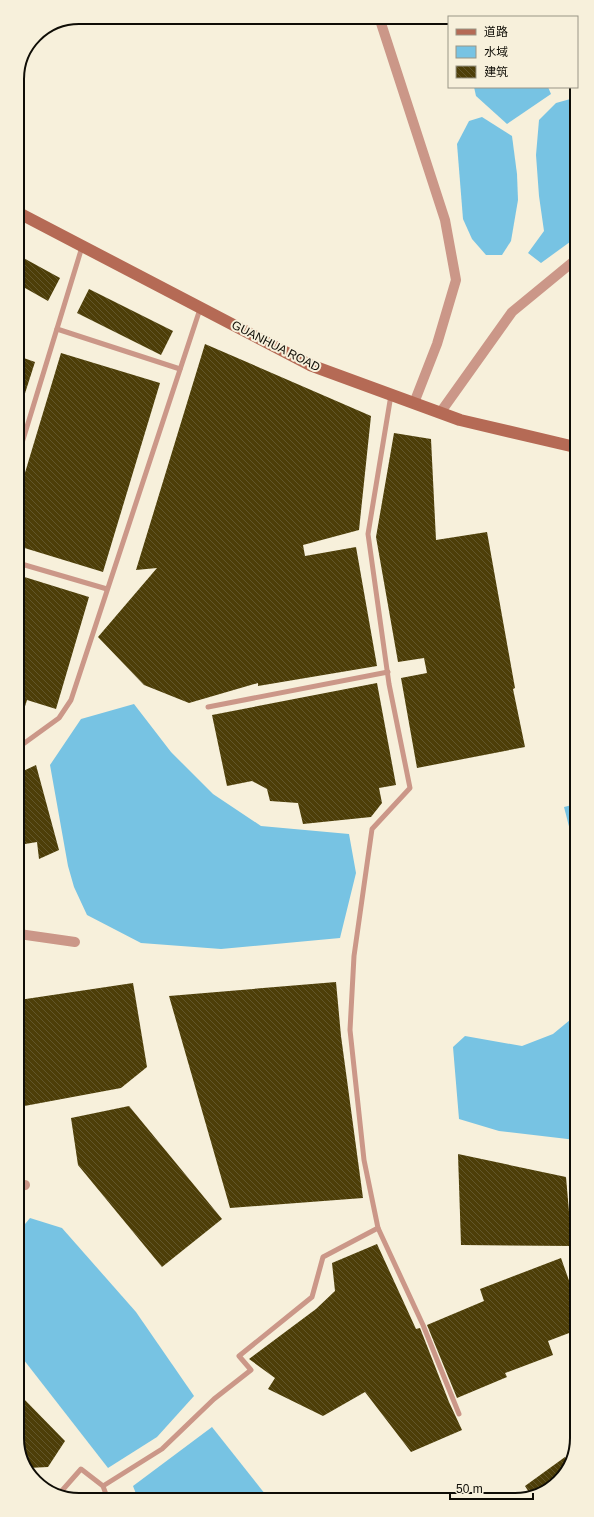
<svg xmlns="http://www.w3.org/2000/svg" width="594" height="1517" font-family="Helvetica,'Noto Sans SC',sans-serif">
	<defs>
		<pattern id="building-back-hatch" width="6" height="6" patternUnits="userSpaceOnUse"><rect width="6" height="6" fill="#4d3e08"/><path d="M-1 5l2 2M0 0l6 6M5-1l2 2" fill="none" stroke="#62562a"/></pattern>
	</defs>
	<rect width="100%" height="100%" fill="#f7f0db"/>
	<g fill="#77c3e3">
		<path d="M474,87H548L551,94L507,124L476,96Z"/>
		<path d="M574,98V239L541,263L528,253L544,231L539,196L536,155L539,120L556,103Z"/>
		<path d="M482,117L512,136L517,174L518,200L511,241L502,255H486L472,239L463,219L457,144L469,121Z"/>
		<path d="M134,704L171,752L213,794L261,826L349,834L356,873L340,938L221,949L141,943L87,915L74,887L68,866L50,765L81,719Z"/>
		<path d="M576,804V854L564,807Z"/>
		<path d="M576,1015V1140L499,1131L459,1119L453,1047L465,1036L522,1046L553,1034Z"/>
		<path d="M30,1218L62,1228L136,1312L194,1396L157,1437L108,1468L20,1355V1230Z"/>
		<path d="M212,1427L269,1499H138L133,1486Z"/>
	</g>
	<g fill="url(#building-back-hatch)">
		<path d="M18,255L60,278L48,301L18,284Z"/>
		<path d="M89,289L173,331L161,355L77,313Z"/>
		<path d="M205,344L371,416L359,530L303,545L305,556L356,547L377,666L258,686V683L189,703L144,685L98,637L157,568L136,570Z"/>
		<path d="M61,353L160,383L103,572L18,546V496Z"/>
		<path d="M18,356L35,362L20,409H18Z"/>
		<path d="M394,433L431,439L436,540L487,532L515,688L513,689L525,747L417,768L401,678L427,673L424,658L398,662L376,537Z"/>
		<path d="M18,575L89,597L56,709L27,700L21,719H19Z"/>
		<path d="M377,683L396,785L379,788L382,803L371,817L303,824L298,803L270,801L267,789L252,781L227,786L212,715Z"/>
		<path d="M36,765L59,850L39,859L37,842L19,845V773Z"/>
		<path d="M336,982L341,1036L363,1198L230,1208L169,996Z"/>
		<path d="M133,983L147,1067L121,1088L19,1107V1000Z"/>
		<path d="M129,1106L222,1219L162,1267L78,1165L71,1118Z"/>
		<path d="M458,1154L566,1177L572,1246L461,1245Z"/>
		<path d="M377,1244L416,1329L420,1328L449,1402L462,1430L411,1452L365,1392L323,1416L268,1389L275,1378L249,1359L316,1309L335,1291L332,1263Z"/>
		<path d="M561,1258L572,1289L577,1287V1330L548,1341L553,1355L505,1373L507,1377L457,1398L427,1325L484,1301L480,1289Z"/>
		<path d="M20,1395L65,1441L48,1467L28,1468L20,1458Z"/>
		<path d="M565,1457L569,1462L564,1476L535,1497H532L525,1486Z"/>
	</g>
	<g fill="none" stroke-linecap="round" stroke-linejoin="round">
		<g stroke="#cb9788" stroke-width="5">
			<path d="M57,329L180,369"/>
			<path d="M18,456L82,247"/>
			<path d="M18,563L107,589"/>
			<path d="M208,707L388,672"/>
			<path d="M19,747L59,718L71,700L200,309"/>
			<path d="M378,1228L423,1325L459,1414"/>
			<path d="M103,1486L108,1500"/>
			<path d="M59,1494L81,1469L103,1486L162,1449L214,1399L251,1370L239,1356L312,1297L323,1257L378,1228L364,1160L350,1030L354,956L372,829L410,788L389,684L368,534L391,395"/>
		</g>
		<g stroke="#cb9788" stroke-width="10">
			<path d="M379,17L445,220L456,280L437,344L414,403"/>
			<path d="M440,413L512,312L574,261"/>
			<path d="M19,934L75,942"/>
			<path d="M20,1186L25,1185"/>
		</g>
		<path stroke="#b56a55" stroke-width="12" d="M17,212L310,365L460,420L575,447"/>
	</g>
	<g text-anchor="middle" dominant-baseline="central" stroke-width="4" stroke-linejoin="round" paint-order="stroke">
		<g font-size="12" fill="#0f0d06" stroke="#f7f0db">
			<text transform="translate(276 346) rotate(27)">GUANHUA ROAD</text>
		</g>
	</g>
	<path d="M0 0H594V1517H0ZM79 24H515A55 55 0 0 1 570 79V1438A55 55 0 0 1 515 1493H79A55 55 0 0 1 24 1438V79A55 55 0 0 1 79 24Z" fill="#f7f0db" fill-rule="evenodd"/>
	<path fill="none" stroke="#0f0d06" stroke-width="2" d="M79 24H515A55 55 0 0 1 570 79V1438A55 55 0 0 1 515 1493H79A55 55 0 0 1 24 1438V79A55 55 0 0 1 79 24Z"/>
	<rect x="448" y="16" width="130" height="72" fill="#f7f0db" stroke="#9a9586"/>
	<rect x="456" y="29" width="20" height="6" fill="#b56a55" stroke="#9a9586"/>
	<text x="484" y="36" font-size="12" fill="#0f0d06">道路</text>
	<rect x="456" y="46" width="20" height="12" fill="#77c3e3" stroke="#9a9586"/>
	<text x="484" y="56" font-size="12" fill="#0f0d06">水域</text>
	<rect x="456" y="66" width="20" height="12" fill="url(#building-back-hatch)" stroke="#9a9586"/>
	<text x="484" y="76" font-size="12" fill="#0f0d06">建筑</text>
	<path d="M450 1493v6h83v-6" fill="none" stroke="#0f0d06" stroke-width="2"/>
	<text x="456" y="1493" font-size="12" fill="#0f0d06" stroke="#f7f0db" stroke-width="3" paint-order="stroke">50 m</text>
</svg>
